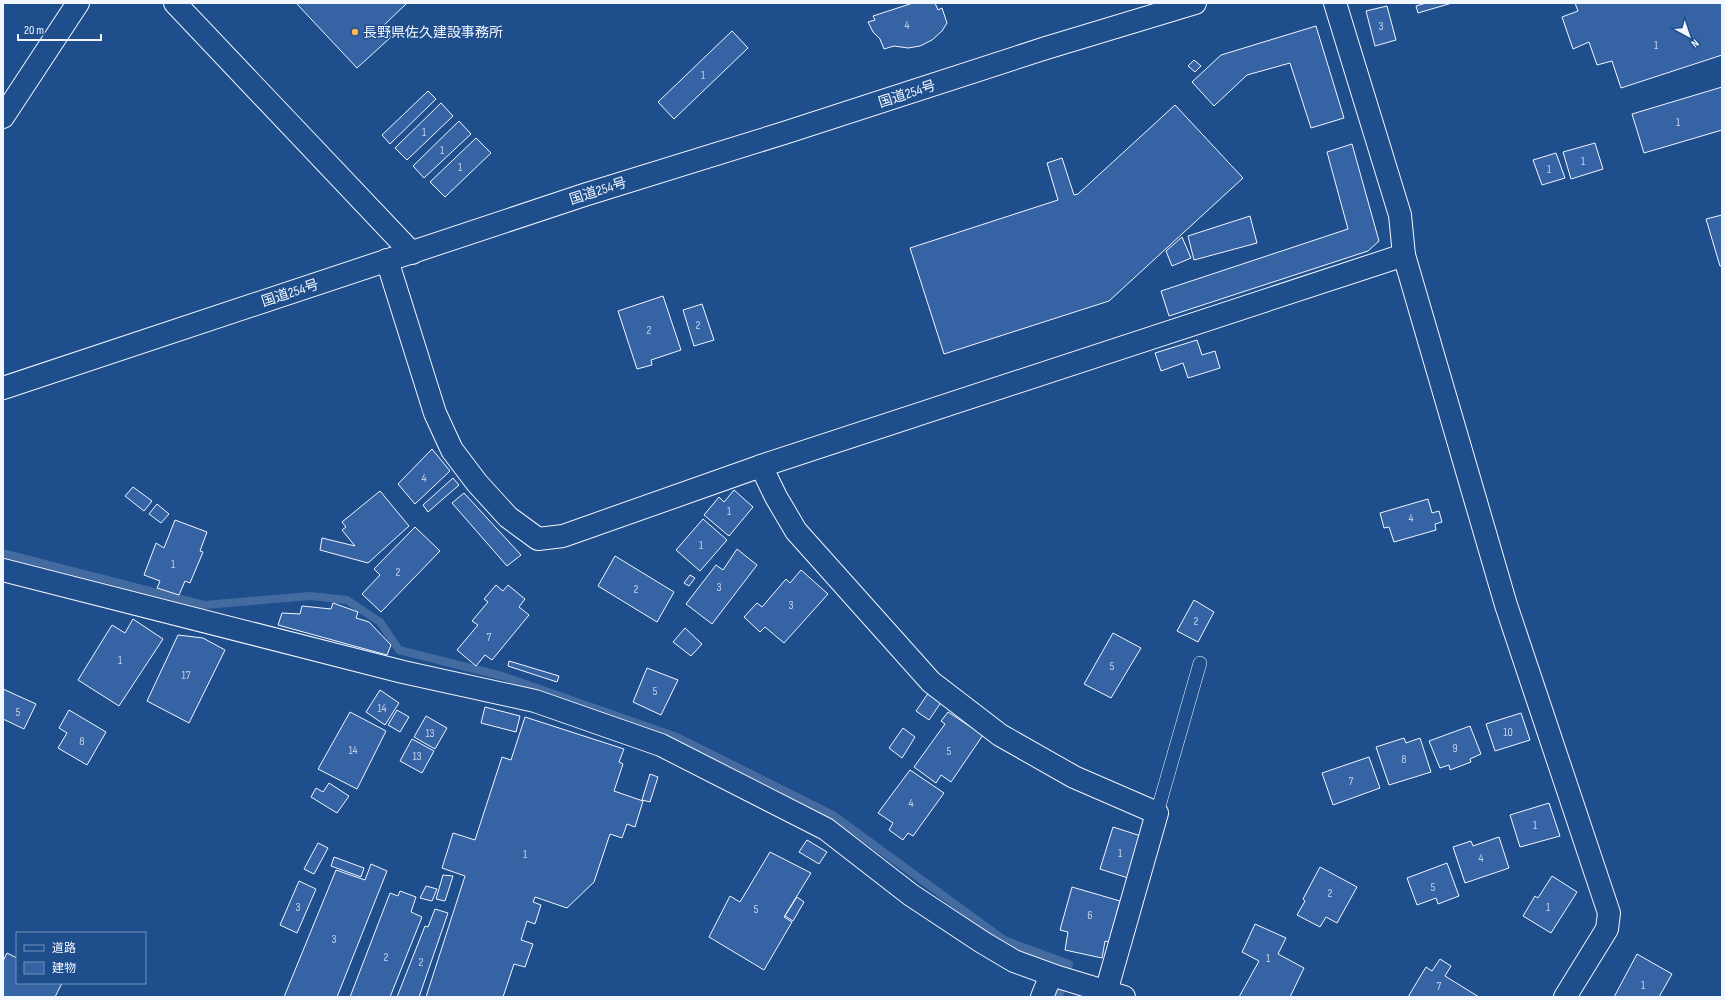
<svg xmlns="http://www.w3.org/2000/svg" width="1725" height="1000" font-family="'Sofia Sans Condensed','Noto Sans JP',sans-serif">
	<rect width="100%" height="100%" fill="#1f4e8c"/>
	<g fill="none" stroke-linecap="round" stroke-linejoin="round">
		<path stroke="#446ba0" stroke-width="8" d="M3,553L205,605L310,596L347,600L380,622L399,650L502,676L677,737L833,815L1004,940L1069,964L1059,997"/>
	</g>
	<g fill="#3563a3" stroke="#f2f6ff">
		<path d="M296,3H407L382,27L391,37L357,68Z"/>
		<path d="M913,3H935L938,10L942,8L947,23L942,31L932,40L920,46L908,48L894,46L884,49L880,39L873,32L868,22L875,20L873,16Z"/>
		<path d="M1426,3H1452L1418,13L1416,6Z"/>
		<path d="M1575,3H1722V55L1621,88L1612,61L1597,65L1589,42L1573,49L1562,17L1578,11Z"/>
		<path d="M1387,6L1396,40L1375,46L1366,11Z"/>
		<path d="M1316,26L1344,118L1311,128L1290,63L1247,75L1214,106L1192,82L1221,55Z"/>
		<path d="M732,31L748,48L674,119L658,102Z"/>
		<path d="M1194,60L1201,66L1195,72L1188,66Z"/>
		<path d="M1722,87V130L1644,153L1632,114Z"/>
		<path d="M428,91L436,99L390,144L382,135Z"/>
		<path d="M441,103L453,116L407,160L395,148Z"/>
		<path d="M1175,105L1243,178L1109,301L944,354L910,248L1058,200L1047,163L1062,158L1074,195L1078,194Z"/>
		<path d="M459,121L471,134L424,178L413,166Z"/>
		<path d="M476,138L491,153L445,197L430,182Z"/>
		<path d="M1595,143L1603,169L1571,179L1563,152Z"/>
		<path d="M1352,144L1379,241L1368,251L1169,316L1161,291L1348,229L1327,152Z"/>
		<path d="M1556,153L1565,178L1542,185L1533,160Z"/>
		<path d="M1722,215V266H1720L1706,219Z"/>
		<path d="M1250,216L1257,243L1194,260L1188,236Z"/>
		<path d="M1182,237L1191,258L1172,266L1166,251Z"/>
		<path d="M663,296L681,350L651,360L652,365L637,369L618,311Z"/>
		<path d="M702,304L714,340L694,346L683,310Z"/>
		<path d="M1197,340L1202,355L1215,351L1220,368L1188,378L1183,363L1161,371L1155,353Z"/>
		<path d="M432,449L450,471L415,504L398,484Z"/>
		<path d="M453,478L459,485L428,512L423,505Z"/>
		<path d="M133,487L152,501L144,511L125,496Z"/>
		<path d="M734,490L753,507L729,536L704,515L719,497L724,502Z"/>
		<path d="M380,491L409,526L368,563L320,550L322,538L355,546L342,530L346,527L342,522Z"/>
		<path d="M464,493L521,555L507,566L452,503Z"/>
		<path d="M1428,499L1432,513L1439,511L1442,522L1435,524L1436,530L1394,542L1389,527L1384,528L1380,513Z"/>
		<path d="M157,504L169,514L161,523L149,514Z"/>
		<path d="M703,519L727,540L700,571L676,550Z"/>
		<path d="M175,520L207,532L200,551L203,552L190,583L185,581L179,595L157,588L160,581L144,575L156,543L164,548Z"/>
		<path d="M415,527L440,551L381,612L362,594L380,575L374,569Z"/>
		<path d="M737,549L757,565L712,624L686,604L716,565L723,570Z"/>
		<path d="M615,556L674,592L657,622L598,586Z"/>
		<path d="M801,570L828,594L784,643L765,627L760,632L744,617L757,603L762,607L786,579L790,583Z"/>
		<path d="M690,575L695,578L689,586L684,583Z"/>
		<path d="M496,585L503,591L508,585L525,599L519,607L529,615L492,660L485,655L476,666L457,650L478,625L472,621L488,602L484,599Z"/>
		<path d="M1194,600L1214,612L1198,642L1177,631Z"/>
		<path d="M333,603L358,612L356,618L369,622L391,645L387,655L278,625L282,613L300,614L302,606L331,609Z"/>
		<path d="M133,619L163,639L119,706L78,680L112,625L125,633Z"/>
		<path d="M685,628L702,644L691,656L673,642Z"/>
		<path d="M1113,633L1141,648L1111,698L1084,684Z"/>
		<path d="M178,635L203,638L225,650L189,723L147,701Z"/>
		<path d="M509,661L559,676L557,682L508,666Z"/>
		<path d="M647,668L678,680L661,715L633,702Z"/>
		<path d="M3,689L36,704L24,729L3,719Z"/>
		<path d="M380,690L399,703L385,725L366,712Z"/>
		<path d="M929,692L942,701L929,720L916,711Z"/>
		<path d="M485,707L520,716L516,732L481,723Z"/>
		<path d="M69,710L106,732L87,765L58,748L67,733L59,728Z"/>
		<path d="M397,710L409,717L400,732L388,725Z"/>
		<path d="M350,712L386,731L357,789L318,769Z"/>
		<path d="M948,712L983,735L951,782L941,775L936,783L914,767L945,724L941,721Z"/>
		<path d="M1521,713L1530,740L1495,751L1486,724Z"/>
		<path d="M426,716L447,728L435,749L414,737Z"/>
		<path d="M525,717L624,749L619,762L623,764L614,791L643,801L635,827L627,824L622,838L610,834L594,882L567,908L535,897L533,902L541,905L535,924L527,921L521,940L533,944L525,967L514,964L503,997H426L465,876L442,868L453,833L475,840L502,757L511,760Z"/>
		<path d="M1470,726L1481,754L1470,759L1471,762L1450,770L1449,765L1440,768L1429,741Z"/>
		<path d="M903,728L915,737L902,758L889,748Z"/>
		<path d="M1404,738L1406,743L1420,738L1431,772L1389,785L1376,747Z"/>
		<path d="M412,739L434,751L422,773L400,761Z"/>
		<path d="M1369,757L1380,788L1333,805L1322,773Z"/>
		<path d="M910,770L944,793L913,836L908,833L903,840L889,830L893,823L878,813Z"/>
		<path d="M650,774L658,777L650,802L642,800Z"/>
		<path d="M329,783L349,796L337,813L311,797L316,788L323,792Z"/>
		<path d="M1549,803L1560,836L1520,847L1510,815Z"/>
		<path d="M1113,827L1141,836L1128,878L1100,869Z"/>
		<path d="M1499,837L1509,868L1465,883L1453,847L1471,841L1473,846Z"/>
		<path d="M807,840L827,852L819,864L799,852Z"/>
		<path d="M318,843L328,848L314,874L304,869Z"/>
		<path d="M770,852L811,873L784,917L792,922L764,970L709,937L730,896L740,902Z"/>
		<path d="M334,857L364,868L361,877L331,866Z"/>
		<path d="M1447,863L1459,896L1438,904L1436,898L1417,905L1407,878Z"/>
		<path d="M371,864L387,871L337,997H284L336,870L365,880Z"/>
		<path d="M1320,867L1357,887L1337,923L1326,917L1320,927L1297,915L1305,901L1303,899Z"/>
		<path d="M443,875L453,876L445,901L436,899Z"/>
		<path d="M1552,876L1577,892L1551,933L1523,916L1535,896L1538,898Z"/>
		<path d="M299,881L316,889L297,933L280,925Z"/>
		<path d="M426,886L437,889L432,901L420,898Z"/>
		<path d="M1072,887L1120,901L1109,942L1105,941L1102,958L1065,950L1068,932L1060,930Z"/>
		<path d="M400,891L416,897L411,912L422,917L390,997H350L390,893L398,896Z"/>
		<path d="M797,897L804,902L793,921L785,916Z"/>
		<path d="M435,909L448,913L419,997H397L425,926L428,927Z"/>
		<path d="M1255,924L1286,938L1278,954L1304,968L1290,997H1239L1259,961L1242,952Z"/>
		<path d="M7,953L17,958V983H62L55,997H3V961Z"/>
		<path d="M1637,954L1672,974L1659,997H1614Z"/>
		<path d="M1440,959L1451,966L1445,976L1479,997H1408L1426,967L1432,971Z"/>
	</g>
	<g fill="none" stroke-linecap="round" stroke-linejoin="round">
		<defs>
			<path id="service" d="M1157,813L1200,663"/>
			<g id="minor">
				<path d="M175,3L412,253"/>
				<path d="M1335,3L1400,215L1404,255L1506,605L1609,913L1607,929L1565,997"/>
				<path d="M3,117L78,3"/>
				<path d="M387,260L435,413L452,450L477,483L508,517L538,539L563,536L761,466L1404,255"/>
				<path d="M761,466L776,497L796,531L931,682L1000,735L1074,777L1157,813L1106,992"/>
				<path d="M3,570L403,672L535,701L661,745L826,829L911,895L982,942L1014,961L1058,977L1124,997"/>
				<path d="M1042,997L1051,975"/>
			</g>
			<path id="trunk" d="M3,388L584,195L784,133L1046,48L1195,3"/>
		</defs>
		<use href="#service" stroke="#f2f6ff" stroke-width="14"/>
		<use href="#minor" stroke="#f2f6ff" stroke-width="24"/>
		<use href="#trunk" stroke="#f2f6ff" stroke-width="24"/>
		<use href="#service" stroke="#1f4e8c" stroke-width="13"/>
		<use href="#minor" stroke="#1f4e8c" stroke-width="22"/>
		<use href="#trunk" stroke="#1f4e8c" stroke-width="22"/>
	</g>
	<circle fill="#ffb74d" stroke="#1f4e8c" stroke-width="1.5" cx="355" cy="32" r="4"/>
	<g text-anchor="middle" dominant-baseline="central" stroke-width="3" stroke-linejoin="round" paint-order="stroke">
		<g font-size="12" fill="#c3d1e8">
			<text x="907" y="25">4</text>
			<text x="1381" y="26">3</text>
			<text x="1656" y="45">1</text>
			<text x="703" y="75">1</text>
			<text x="1678" y="122">1</text>
			<text x="424" y="132">1</text>
			<text x="442" y="150">1</text>
			<text x="1583" y="161">1</text>
			<text x="460" y="167">1</text>
			<text x="1549" y="169">1</text>
			<text x="698" y="325">2</text>
			<text x="649" y="330">2</text>
			<text x="424" y="478">4</text>
			<text x="729" y="511">1</text>
			<text x="1411" y="518">4</text>
			<text x="701" y="545">1</text>
			<text x="173" y="564">1</text>
			<text x="398" y="572">2</text>
			<text x="719" y="587">3</text>
			<text x="636" y="589">2</text>
			<text x="791" y="605">3</text>
			<text x="1196" y="621">2</text>
			<text x="489" y="637">7</text>
			<text x="120" y="660">1</text>
			<text x="1112" y="666">5</text>
			<text x="186" y="675">17</text>
			<text x="655" y="691">5</text>
			<text x="382" y="708">14</text>
			<text x="18" y="712">5</text>
			<text x="1508" y="732">10</text>
			<text x="430" y="733">13</text>
			<text x="82" y="741">8</text>
			<text x="1455" y="748">9</text>
			<text x="353" y="750">14</text>
			<text x="949" y="751">5</text>
			<text x="417" y="756">13</text>
			<text x="1404" y="759">8</text>
			<text x="1351" y="781">7</text>
			<text x="911" y="803">4</text>
			<text x="1535" y="825">1</text>
			<text x="1120" y="853">1</text>
			<text x="525" y="854">1</text>
			<text x="1481" y="858">4</text>
			<text x="1433" y="887">5</text>
			<text x="1330" y="893">2</text>
			<text x="298" y="907">3</text>
			<text x="1548" y="907">1</text>
			<text x="756" y="909">5</text>
			<text x="1090" y="915">6</text>
			<text x="334" y="939">3</text>
			<text x="386" y="957">2</text>
			<text x="1268" y="958">1</text>
			<text x="421" y="962">2</text>
			<text x="1643" y="985">1</text>
			<text x="1439" y="986">7</text>
		</g>
		<g font-size="14" fill="#f2f6ff" stroke="#1f4e8c" text-anchor="start">
			<text x="363" y="32">長野県佐久建設事務所</text>
		</g>
		<g font-size="14" fill="#f2f6ff" stroke="#1f4e8c">
			<text transform="translate(907 94) rotate(-18)">国道254号</text>
			<text transform="translate(598 191) rotate(-18)">国道254号</text>
			<text transform="translate(290 293) rotate(-18)">国道254号</text>
		</g>
	</g>
	<rect width="1725" height="1000" fill="none" stroke="#f2f6ff" stroke-width="8"/>
	<rect x="16" y="932" width="130" height="52" fill="#1f4e8c" stroke="#7391ba"/>
	<rect x="24" y="945" width="20" height="6" fill="#1f4e8c" stroke="#7391ba"/>
	<text x="52" y="952" font-size="12" fill="#f2f6ff">道路</text>
	<rect x="24" y="962" width="20" height="12" fill="#3563a3" stroke="#7391ba"/>
	<text x="52" y="972" font-size="12" fill="#f2f6ff">建物</text>
	<g transform="translate(1689 36) rotate(140)" stroke="#1f4e8c" stroke-width="3" paint-order="stroke">
	<path d="M0-3L7 15L0 10L-7 15Z" fill="#f2f6ff"/>
	<text y="-6" font-size="11" font-weight="bold" text-anchor="middle" fill="#f2f6ff">N</text>
	</g>
	<path d="M18 34v6h83v-6" fill="none" stroke="#f2f6ff" stroke-width="2"/>
	<text x="24" y="34" font-size="12" fill="#f2f6ff" stroke="#1f4e8c" stroke-width="3" paint-order="stroke">20 m</text>
</svg>
